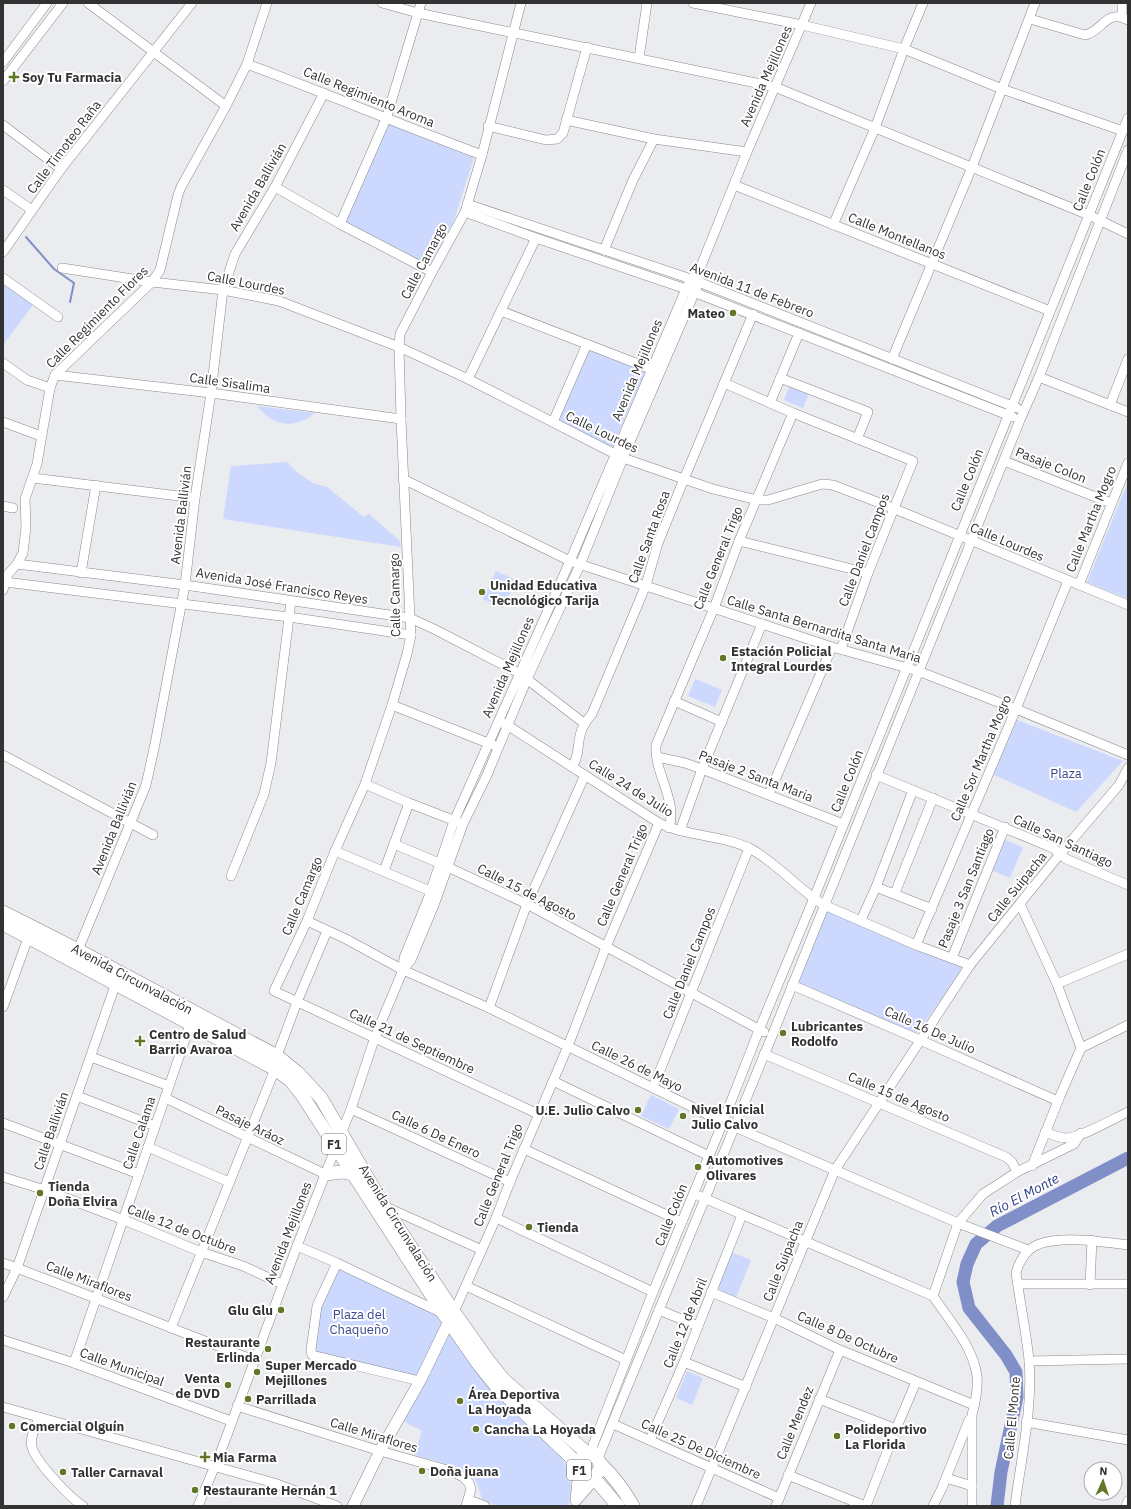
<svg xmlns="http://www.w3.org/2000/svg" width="1131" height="1509" font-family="'IBM Plex Sans',sans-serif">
	<rect width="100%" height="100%" fill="#ebecef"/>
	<g fill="#cdd8ff">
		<path d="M389,124L474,158L454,220L429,267L345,222Z"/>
		<path d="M3,283L33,305L3,345Z"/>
		<path d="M589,349L646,370L612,448L558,420Z"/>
		<path d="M790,385L809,393L803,408L784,400Z"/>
		<path d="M257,406L315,413C294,430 273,426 257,406Z"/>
		<path d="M288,462L292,468L301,475L313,483L327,487L364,517L369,514L399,540L401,547L223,519L231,466Z"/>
		<path d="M1128,482V599L1087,582Z"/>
		<path d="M496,571L516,580L503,608L483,599Z"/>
		<path d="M695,679L722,690L715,707L688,696Z"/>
		<path d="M1015,719L1123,761L1076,812L992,774Z"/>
		<path d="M1005,840L1023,847L1010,878L993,871Z"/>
		<path d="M826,910L964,968L917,1033L798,983Z"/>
		<path d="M651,1095L679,1109L669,1129L641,1116Z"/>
		<path d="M731,1252L751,1260L736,1298L715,1291Z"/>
		<path d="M337,1270H343L441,1317L444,1321L420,1372L416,1376L316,1353L319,1309Z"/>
		<path d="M448,1331L561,1455C569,1471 575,1489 568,1506H498L482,1500C480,1492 478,1483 473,1477C465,1467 427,1459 414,1455L422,1431L401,1420Z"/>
		<path d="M687,1371L703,1378L692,1405L676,1398Z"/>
		<circle cx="589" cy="1466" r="7"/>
	</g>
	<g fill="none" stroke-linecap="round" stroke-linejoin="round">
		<path stroke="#818fc9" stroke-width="2" d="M26,237L54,269L74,283L70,302"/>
		<path stroke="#818fc9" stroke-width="13" d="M997,1506L1001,1472L1017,1397L1016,1372L1006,1355L969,1308L963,1282L967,1264L976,1244L997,1226L1128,1158"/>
		<defs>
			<g id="minor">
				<path d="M88,3L226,106"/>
				<path d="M382,3L418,13L775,87L1089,215L1128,234"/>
				<path d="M521,3L482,155L465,212L432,272L400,334L399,347L401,419L410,618L411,635L407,654L392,705L365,784L335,851L307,921L274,991L538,1114"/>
				<path d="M693,3L802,25L904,49L1002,89L1123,131"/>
				<path d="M1122,17V3"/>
				<path d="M1030,19L1085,35C1102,32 1106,8 1128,20"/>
				<path d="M639,58L647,3"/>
				<path d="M3,62L47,3"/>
				<path d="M247,64C326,93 403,126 482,155"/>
				<path d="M3,81L63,3"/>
				<path d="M566,120L654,139L747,152"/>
				<path d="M3,125L61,169"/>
				<path d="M488,126L546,140L557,139L563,133L587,47"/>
				<path d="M734,185L1050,311"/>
				<path d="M275,187L340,224L432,272"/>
				<path d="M3,190L32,210"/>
				<path d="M467,204L691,279L1017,408"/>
				<path d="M465,212L536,238L686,289L1013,417"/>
				<path d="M340,224L386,119L421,3"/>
				<path d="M833,225L875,128L904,49L923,3"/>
				<path d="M604,250L633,180L654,139"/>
				<path d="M3,252L61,169L192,3"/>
				<path d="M62,268L152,282L223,290L279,301L399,347L468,379L623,458L713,489L757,500H768L822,484L833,485L895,509L1128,605"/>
				<path d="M699,271L747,152L811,3"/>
				<path d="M3,278L58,317"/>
				<path d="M501,311L651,369L656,372"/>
				<path d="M892,359L972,167L1035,3"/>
				<path d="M3,363L27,380L50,388"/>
				<path d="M55,375L211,393L401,419"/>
				<path d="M1039,377L1128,412"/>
				<path d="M780,378L868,412L857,439"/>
				<path d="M468,379L536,238"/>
				<path d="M724,383L793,413L913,461L868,573L841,649"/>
				<path d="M770,403L799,333"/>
				<path d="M1110,405L1128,359"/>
				<path d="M3,422L41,436"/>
				<path d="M553,422L587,344"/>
				<path d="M1004,461L1111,503"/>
				<path d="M33,478L195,498"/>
				<path d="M403,479L570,561L832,647L918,671L1016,709L1128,755"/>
				<path d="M3,506L13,508"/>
				<path d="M739,541L868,573"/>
				<path d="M17,564L185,585L410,618L434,629L519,673L585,724"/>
				<path d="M81,573L96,485"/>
				<path d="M5,582L289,617L411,635"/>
				<path d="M1079,585L1128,463"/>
				<path d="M3,590L8,574L17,564L23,553L26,527L25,499L37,464L50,388L55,375L152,282L160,270L178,195L181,187L226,106L247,64L267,3"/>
				<path d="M674,701L722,722"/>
				<path d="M392,705L493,745"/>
				<path d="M502,723L507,725L659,823C688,837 723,835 751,849C777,863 798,889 824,905L916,945L970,965"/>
				<path d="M3,755L153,835"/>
				<path d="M657,757L685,763L702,769L843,824"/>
				<path d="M572,767C581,754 576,740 583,727C585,722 589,718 592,714L646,585L658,543L684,479L753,314"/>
				<path d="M876,775L1053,848L1066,859L1128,885"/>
				<path d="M365,784L409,803L458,822"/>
				<path d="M769,794L832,647"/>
				<path d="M669,828C678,801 654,773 656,745L714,608L739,541L793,413"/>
				<path d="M680,831L702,769L762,624"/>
				<path d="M394,844L439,863L527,904L764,1032"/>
				<path d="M335,851L430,891"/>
				<path d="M384,871L409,803"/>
				<path d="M231,876L264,794L271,763L291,601"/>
				<path d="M876,887L932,909"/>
				<path d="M895,893L933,798"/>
				<path d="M1020,904L1057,984L1081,1048L1060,1096L1032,1166"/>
				<path d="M861,920L876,887L913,790"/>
				<path d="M307,921L346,939L403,970L489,1008L723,1122L958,1223L1028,1250"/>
				<path d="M916,945L1016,709L1068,581"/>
				<path d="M78,950L146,785L155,744L185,585L195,498L211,393L223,290L235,254L275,187L324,93"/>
				<path d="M952,958L1005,827"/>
				<path d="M1057,984L1128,954"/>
				<path d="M792,985L920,1040L1058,1101"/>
				<path d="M3,1007L28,938"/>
				<path d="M489,1008L527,904L585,775"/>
				<path d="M1081,1048L1128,1025"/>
				<path d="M764,1054L1006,1157L1012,1162L1017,1172"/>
				<path d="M277,1056L297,1002L327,931"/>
				<path d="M91,1057L169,1086"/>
				<path d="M553,1081L709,1156"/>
				<path d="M653,1088L749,848"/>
				<path d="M77,1096L155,1126"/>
				<path d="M165,1098L325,1174"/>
				<path d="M351,1109L510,1182"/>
				<path d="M3,1123L139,1174"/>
				<path d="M1045,1132C1052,1135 1059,1138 1067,1138C1082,1137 1113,1119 1128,1112"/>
				<path d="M148,1147L229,1182"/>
				<path d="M524,1149L682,1222"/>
				<path d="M3,1177L45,1190L124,1220L201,1252L243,1266L282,1284"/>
				<path d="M699,1196L933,1296"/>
				<path d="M384,1206L482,1250"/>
				<path d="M496,1218L653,1292"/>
				<path d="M297,1246L337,1263L442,1313"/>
				<path d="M3,1263C87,1294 170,1328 254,1360"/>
				<path d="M337,1263L317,1306L311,1350L312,1355L420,1381"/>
				<path d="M1018,1284H1128"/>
				<path d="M1090,1285L1092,1240"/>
				<path d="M466,1286L626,1360"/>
				<path d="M711,1292L774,1318L840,1350L974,1405"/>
				<path d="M3,1297L17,1268L117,980"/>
				<path d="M659,1310L698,1326"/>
				<path d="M454,1312L496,1218L510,1182L568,1046L606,947L659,823"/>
				<path d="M171,1328L275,1069"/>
				<path d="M3,1340L74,1363L231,1421"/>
				<path d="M1029,1361L1128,1359"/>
				<path d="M684,1362L746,1387"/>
				<path d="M74,1363L190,1025"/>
				<path d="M819,1399L896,1429"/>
				<path d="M237,1406L380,1451L451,1471L463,1477L469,1483L471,1489L466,1506"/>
				<path d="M3,1407L274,1483L337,1506"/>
				<path d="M39,1417C36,1426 29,1438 32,1447C35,1461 70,1498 83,1506"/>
				<path d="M1026,1422L1128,1440"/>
				<path d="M613,1424L779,1498"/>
				<path d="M650,1440L684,1362L742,1215"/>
				<path d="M592,1454L593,1445L653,1292L723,1122L759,1030L814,898L1128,118"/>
				<path d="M598,1458L772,1036L1020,420L1039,377L1128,150"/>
				<path d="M788,1475L865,1506"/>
				<path d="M946,1478L972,1486"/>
				<path d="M469,1500L485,1506"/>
				<path d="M198,1506L220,1454L297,1246L351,1109L375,1037L403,970L411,960L434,905L463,824L487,775L527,679L580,565L623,458L699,282V271L691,279L686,289L570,561L454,821L428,899L404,958L403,970"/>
				<path d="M696,1506L835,1170L970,965L1060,854L1119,785L1128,768"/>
				<path d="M776,1506L840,1350"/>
				<path d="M866,1506L896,1429L916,1382"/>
				<path d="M933,1506L942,1488L969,1420"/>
				<path d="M972,1506V1415C975,1404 978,1388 977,1376C973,1346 949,1320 933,1296L958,1223L983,1194L1017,1172L1074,1144L1081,1133"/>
				<path d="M1015,1506C1021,1458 1033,1408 1029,1360C1026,1331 1020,1302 1016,1273C1018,1265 1022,1257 1028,1251C1046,1232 1104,1242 1128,1245"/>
				<path d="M1126,1506L1128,1501"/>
			</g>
			<g id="major">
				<path d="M579,1471L576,1500L589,1485V1477"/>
				<path d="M353,1506L380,1451L420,1381L452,1315"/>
			</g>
			<g id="highway">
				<path d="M3,912L78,950L277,1056L298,1073L321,1098L384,1206L454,1312L488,1360L504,1380L588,1454"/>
				<path d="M3,924L275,1069L290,1080L302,1095L443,1313L479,1365L496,1386L578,1464"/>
				<path d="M325,1174L342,1172L352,1174"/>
				<circle cx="589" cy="1466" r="11"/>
				<path d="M601,1464C614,1477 624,1490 633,1506"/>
				<path d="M593,1477L618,1506"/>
			</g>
		</defs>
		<use href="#minor" stroke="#88898c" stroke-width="10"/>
		<use href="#major" stroke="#88898c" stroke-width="12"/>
		<use href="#highway" stroke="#88898c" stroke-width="14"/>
		<use href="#minor" stroke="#fff" stroke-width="9"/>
		<use href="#major" stroke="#fff" stroke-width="11"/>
		<use href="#highway" stroke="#fff" stroke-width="13"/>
	</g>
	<g fill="#627728" stroke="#fff" stroke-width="1.5">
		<path d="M12 71h4v4h4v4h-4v4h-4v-4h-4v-4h4z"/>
		<circle cx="733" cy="313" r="4"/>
		<circle cx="482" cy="592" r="4"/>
		<circle cx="723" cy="658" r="4"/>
		<circle cx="783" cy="1033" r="4"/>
		<path d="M138 1035h4v4h4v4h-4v4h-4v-4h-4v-4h4z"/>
		<circle cx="638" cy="1110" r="4"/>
		<circle cx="683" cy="1116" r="4"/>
		<circle cx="698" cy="1167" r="4"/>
		<circle cx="40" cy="1193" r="4"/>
		<circle cx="529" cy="1227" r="4"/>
		<circle cx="281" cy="1310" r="4"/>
		<circle cx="268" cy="1349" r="4"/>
		<circle cx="257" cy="1372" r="4"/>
		<circle cx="228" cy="1385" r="4"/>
		<circle cx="248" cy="1399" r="4"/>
		<circle cx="460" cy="1401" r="4"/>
		<circle cx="12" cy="1426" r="4"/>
		<circle cx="476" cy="1429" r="4"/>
		<circle cx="837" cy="1436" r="4"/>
		<path d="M203 1451h4v4h4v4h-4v4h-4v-4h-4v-4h4z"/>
		<circle cx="422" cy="1471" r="4"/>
		<circle cx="63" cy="1472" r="4"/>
		<circle cx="195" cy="1490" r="4"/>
	</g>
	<g text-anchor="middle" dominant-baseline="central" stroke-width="4" stroke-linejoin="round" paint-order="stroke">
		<g fill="#fff" stroke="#707070" stroke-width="1">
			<rect x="322" y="1134" width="24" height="20" rx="3"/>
			<rect x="567" y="1460" width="24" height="20" rx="3"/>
		</g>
		<g font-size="12" font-weight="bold" fill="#323233">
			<text x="334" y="1144">F1</text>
			<text x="579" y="1470">F1</text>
		</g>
		<g font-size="13" fill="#323233" stroke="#fff">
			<text transform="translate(766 76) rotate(-66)">Avenida Mejillones</text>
			<text transform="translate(369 97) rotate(22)">Calle Regimiento Aroma</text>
			<text transform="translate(64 147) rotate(-53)">Calle Timoteo Raña</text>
			<text transform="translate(1089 180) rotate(-68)">Calle Colón</text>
			<text transform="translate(258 187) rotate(-60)">Avenida Ballivián</text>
			<text transform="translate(897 236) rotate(22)">Calle Montellanos</text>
			<text transform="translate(424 261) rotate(-62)">Calle Camargo</text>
			<text transform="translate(246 283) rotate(11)">Calle Lourdes</text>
			<text transform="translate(752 290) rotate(21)">Avenida 11 de Febrero</text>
			<text transform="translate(97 317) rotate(-45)">Calle Regimiento Flores</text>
			<text transform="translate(637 370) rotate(-67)">Avenida Mejillones</text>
			<text transform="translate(230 383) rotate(8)">Calle Sisalima</text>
			<text transform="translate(602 432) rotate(26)">Calle Lourdes</text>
			<text transform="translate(1051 465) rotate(22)">Pasaje Colon</text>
			<text transform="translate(967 480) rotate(-68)">Calle Colón</text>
			<text transform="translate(181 515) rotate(-83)">Avenida Ballivián</text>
			<text transform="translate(1091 519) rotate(-68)">Calle Martha Mogro</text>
			<text transform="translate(649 537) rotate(-70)">Calle Santa Rosa</text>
			<text transform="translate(1007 542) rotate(23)">Calle Lourdes</text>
			<text transform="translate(864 550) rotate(-69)">Calle Daniel Campos</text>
			<text transform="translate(718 558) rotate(-68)">Calle General Trigo</text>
			<text transform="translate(282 586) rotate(9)">Avenida José Francisco Reyes</text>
			<text transform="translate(395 595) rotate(-91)">Calle Camargo</text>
			<text transform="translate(824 629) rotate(17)">Calle Santa Bernardita Santa Maria</text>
			<text transform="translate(508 667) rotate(-66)">Avenida Mejillones</text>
			<text transform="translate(981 758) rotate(-67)">Calle Sor Martha Mogro</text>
			<text transform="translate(756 776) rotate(21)">Pasaje 2 Santa Maria</text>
			<text transform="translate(847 781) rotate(-68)">Calle Colón</text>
			<text transform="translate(631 788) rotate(32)">Calle 24 de Julio</text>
			<text transform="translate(114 828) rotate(-68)">Avenida Ballivián</text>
			<text transform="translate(1063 841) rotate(25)">Calle San Santiago</text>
			<text transform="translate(622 875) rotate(-67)">Calle General Trigo</text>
			<text transform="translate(1017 887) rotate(-51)">Calle Suipacha</text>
			<text transform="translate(966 888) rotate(-68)">Pasaje 3 San Santiago</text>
			<text transform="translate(527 892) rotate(27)">Calle 15 de Agosto</text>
			<text transform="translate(302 896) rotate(-67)">Calle Camargo</text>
			<text transform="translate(689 963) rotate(-68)">Calle Daniel Campos</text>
			<text transform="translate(132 979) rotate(28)">Avenida Circunvalación</text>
			<text transform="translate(930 1030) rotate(24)">Calle 16 De Julio</text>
			<text transform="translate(412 1041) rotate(25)">Calle 21 de Septiembre</text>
			<text transform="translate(637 1066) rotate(26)">Calle 26 de Mayo</text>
			<text transform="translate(899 1097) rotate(23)">Calle 15 de Agosto</text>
			<text transform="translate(250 1125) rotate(26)">Pasaje Aráoz</text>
			<text transform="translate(51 1131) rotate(-71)">Calle Ballivián</text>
			<text transform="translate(139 1133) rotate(-71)">Calle Calama</text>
			<text transform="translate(436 1134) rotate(25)">Calle 6 De Enero</text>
			<text transform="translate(498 1175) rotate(-68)">Calle General Trigo</text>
			<text transform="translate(671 1215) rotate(-68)">Calle Colón</text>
			<text transform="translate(398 1223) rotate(58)">Avenida Circunvalación</text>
			<text transform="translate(182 1229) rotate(21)">Calle 12 de Octubre</text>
			<text transform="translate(288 1233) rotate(-69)">Avenida Mejillones</text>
			<text transform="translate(783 1261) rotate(-68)">Calle Suipacha</text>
			<text transform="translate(89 1281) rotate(21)">Calle Miraflores</text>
			<text transform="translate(685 1323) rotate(-68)">Calle 12 de Abril</text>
			<text transform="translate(848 1337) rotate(24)">Calle 8 De Octubre</text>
			<text transform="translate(122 1367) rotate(20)">Calle Municipal</text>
			<text transform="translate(1012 1418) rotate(-85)">Calle El Monte</text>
			<text transform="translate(795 1423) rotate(-68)">Calle Mendez</text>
			<text transform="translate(374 1435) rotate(17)">Calle Miraflores</text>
			<text transform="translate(701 1449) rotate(24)">Calle 25 De Diciembre</text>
		</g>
		<g font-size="13" font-weight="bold" fill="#323233" stroke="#fff" text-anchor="start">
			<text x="22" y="77">Soy Tu Farmacia</text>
			<text x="725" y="313" text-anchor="end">Mateo</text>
			<text x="490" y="585">Unidad Educativa<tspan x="490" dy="15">Tecnológico Tarija</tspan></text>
			<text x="731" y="651">Estación Policial<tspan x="731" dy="15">Integral Lourdes</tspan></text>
			<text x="791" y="1026">Lubricantes<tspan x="791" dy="15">Rodolfo</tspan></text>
			<text x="149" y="1034">Centro de Salud<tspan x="149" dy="15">Barrio Avaroa</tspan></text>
			<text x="691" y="1109">Nivel Inicial<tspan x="691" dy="15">Julio Calvo</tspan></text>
			<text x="630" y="1110" text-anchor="end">U.E. Julio Calvo</text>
			<text x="706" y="1160">Automotives<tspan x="706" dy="15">Olivares</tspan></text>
			<text x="48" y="1186">Tienda<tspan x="48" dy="15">Doña Elvira</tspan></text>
			<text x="537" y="1227">Tienda</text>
			<text x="273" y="1310" text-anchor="end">Glu Glu</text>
			<text x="260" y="1342" text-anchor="end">Restaurante<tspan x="260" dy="15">Erlinda</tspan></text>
			<text x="265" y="1365">Super Mercado<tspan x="265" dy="15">Mejillones</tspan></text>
			<text x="220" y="1378" text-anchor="end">Venta<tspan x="220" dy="15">de DVD</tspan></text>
			<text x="468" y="1394">Área Deportiva<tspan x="468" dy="15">La Hoyada</tspan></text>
			<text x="256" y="1399">Parrillada</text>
			<text x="20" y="1426">Comercial Olguín</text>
			<text x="484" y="1429">Cancha La Hoyada</text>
			<text x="845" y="1429">Polideportivo<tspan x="845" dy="15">La Florida</tspan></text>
			<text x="213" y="1457">Mia Farma</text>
			<text x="430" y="1471">Doña juana</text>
			<text x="71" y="1472">Taller Carnaval</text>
			<text x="203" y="1490">Restaurante Hernán 1</text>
		</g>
		<g font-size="13" fill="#3b488f" stroke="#fff">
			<text x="1066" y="773">Plaza</text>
			<text x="359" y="1314">Plaza del<tspan x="359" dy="15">Chaqueño</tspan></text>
		</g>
		<g font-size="14" font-style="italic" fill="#344086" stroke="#fff">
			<text transform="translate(1024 1195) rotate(-28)">Río El Monte</text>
		</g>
	</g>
	<rect width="1131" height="1509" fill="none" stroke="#323233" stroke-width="8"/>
	<g transform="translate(1103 1481) rotate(3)"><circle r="19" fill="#ffffff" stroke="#adadad"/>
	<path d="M0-3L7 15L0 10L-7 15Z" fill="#627728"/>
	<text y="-6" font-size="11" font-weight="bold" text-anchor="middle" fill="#323233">N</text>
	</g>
</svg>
